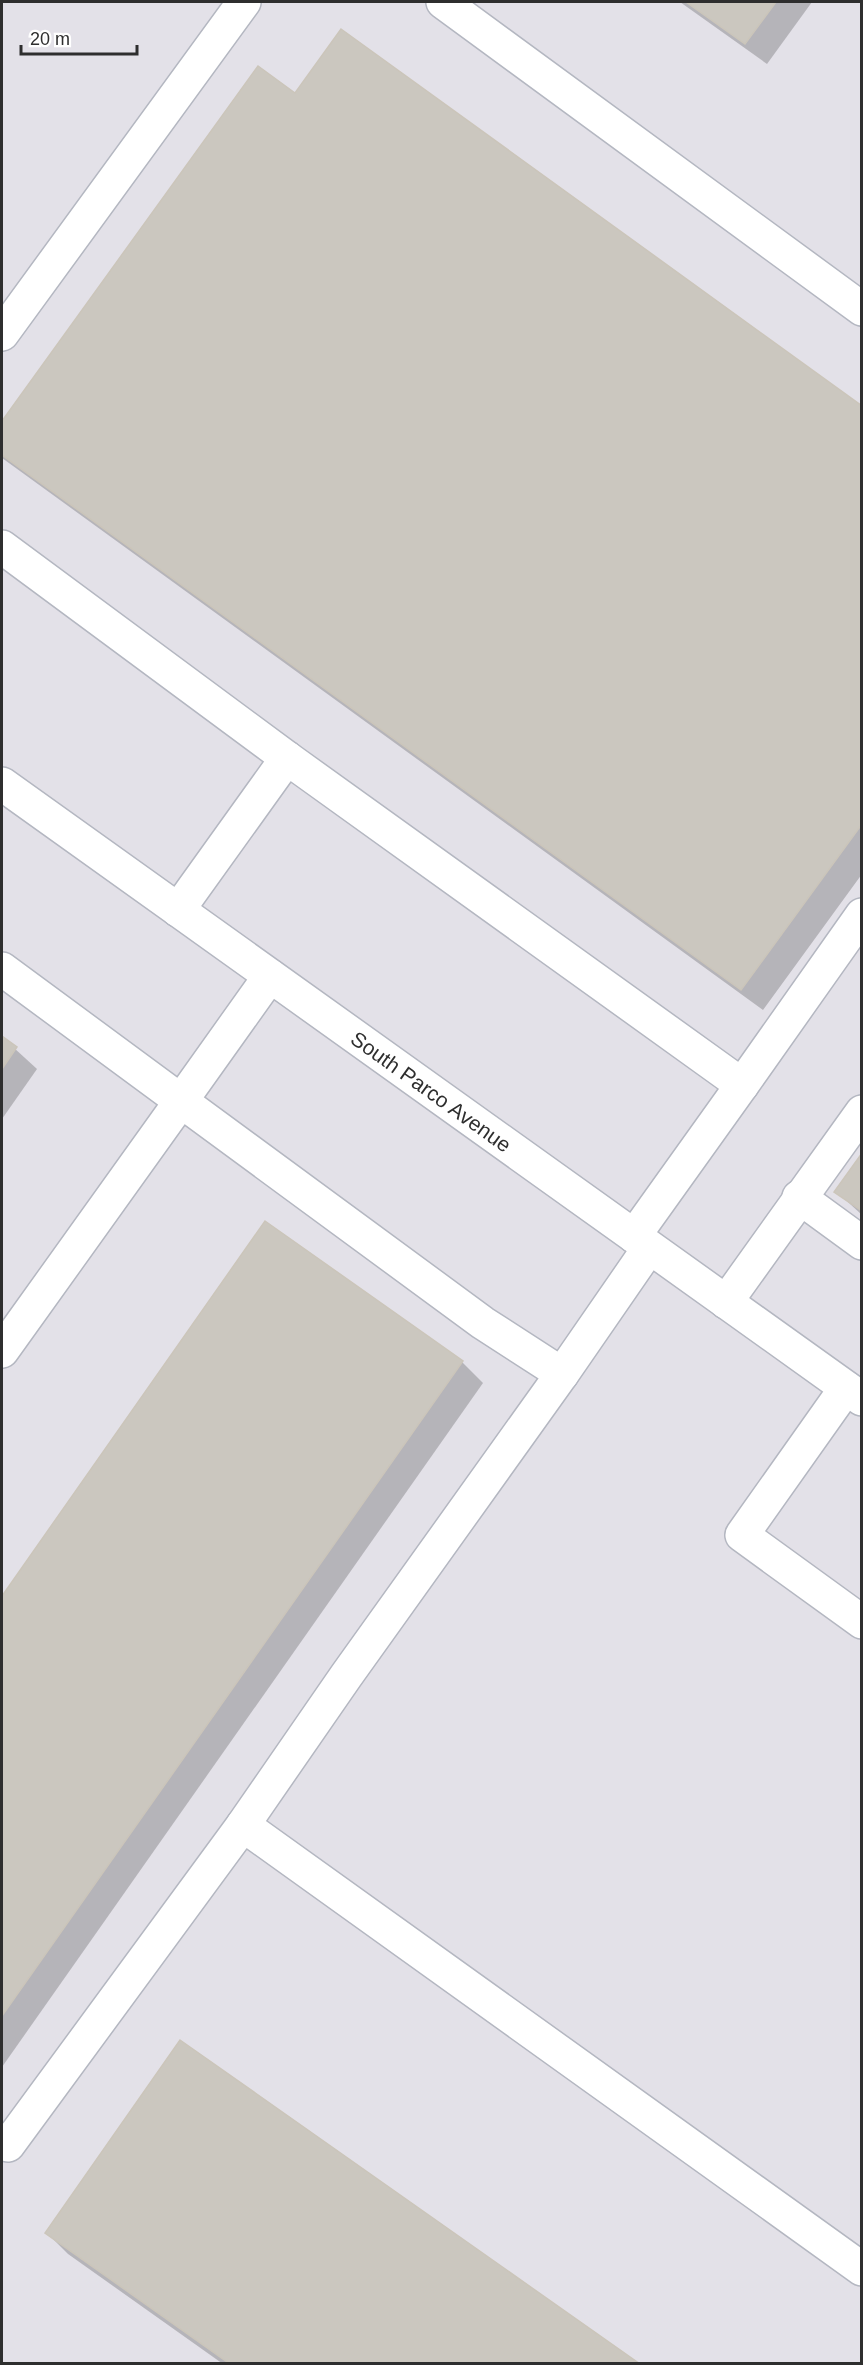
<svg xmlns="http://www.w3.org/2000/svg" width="863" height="2365" font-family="Arial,sans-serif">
	<rect width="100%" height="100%" fill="#efe9e1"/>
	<rect fill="#e3e1e8" x="2" y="2" width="859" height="2361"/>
	<g fill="#0003">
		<path d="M680,2H812L767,64Z"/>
		<path d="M258,68L295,95L862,408V874L763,1010L2,458V424Z"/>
		<path d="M2,1037L37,1069L2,1119Z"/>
		<path d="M862,1156V1215L836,1191Z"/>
		<path d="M265,1224L462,1362L483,1383L2,2067V1598Z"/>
		<path d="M47,2233L638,2364H223L68,2254Z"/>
	</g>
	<g fill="#cbc7bf" stroke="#cbc5ba" stroke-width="1.5">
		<path d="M686,2H776L745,44Z"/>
		<path d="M341,29L862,406V824L741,990L2,455V421L258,66L295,93Z"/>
		<path d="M2,1036L17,1047L2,1069Z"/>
		<path d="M862,1153V1211L834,1192Z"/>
		<path d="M265,1221L463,1361L2,2016V1596Z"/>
		<path d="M180,2040L640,2364H230L45,2233Z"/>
	</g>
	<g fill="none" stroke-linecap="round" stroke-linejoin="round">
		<defs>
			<g id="minor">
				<path d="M443,2L862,309"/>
				<path d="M2,334L244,2"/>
				<path d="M2,547L287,758"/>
				<path id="s1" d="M2,784L862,1399"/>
				<path d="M178,910L287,758L742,1085L862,915"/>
				<path d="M2,969L181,1101L270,976"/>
				<path d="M799,1197L862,1243"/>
				<path d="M634,1236L742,1085"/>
				<path d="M726,1302L862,1112"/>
				<path d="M2,1351L181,1101L483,1323L562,1374L649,1248"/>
				<path d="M846,1388L742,1535L862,1622"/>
				<path d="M243,1825L346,1676L562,1374"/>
				<path d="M2,2140L8,2145L243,1825L862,2269"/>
			</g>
		</defs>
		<use href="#minor" stroke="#b4b7c1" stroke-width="36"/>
		<use href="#minor" stroke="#fff" stroke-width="33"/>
	</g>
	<g text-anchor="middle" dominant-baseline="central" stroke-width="4.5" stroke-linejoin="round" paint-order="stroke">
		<g font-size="21" fill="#2e2e2e" stroke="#fff">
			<text stroke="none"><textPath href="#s1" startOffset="528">South Parco Avenue</textPath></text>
		</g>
	</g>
	<rect width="863" height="2365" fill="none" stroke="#2e2e2e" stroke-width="6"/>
	<path d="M21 45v9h116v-9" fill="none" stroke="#2e2e2e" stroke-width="3"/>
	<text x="30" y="45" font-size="18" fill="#2e2e2e" stroke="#ffffff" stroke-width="4.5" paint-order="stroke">20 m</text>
</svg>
